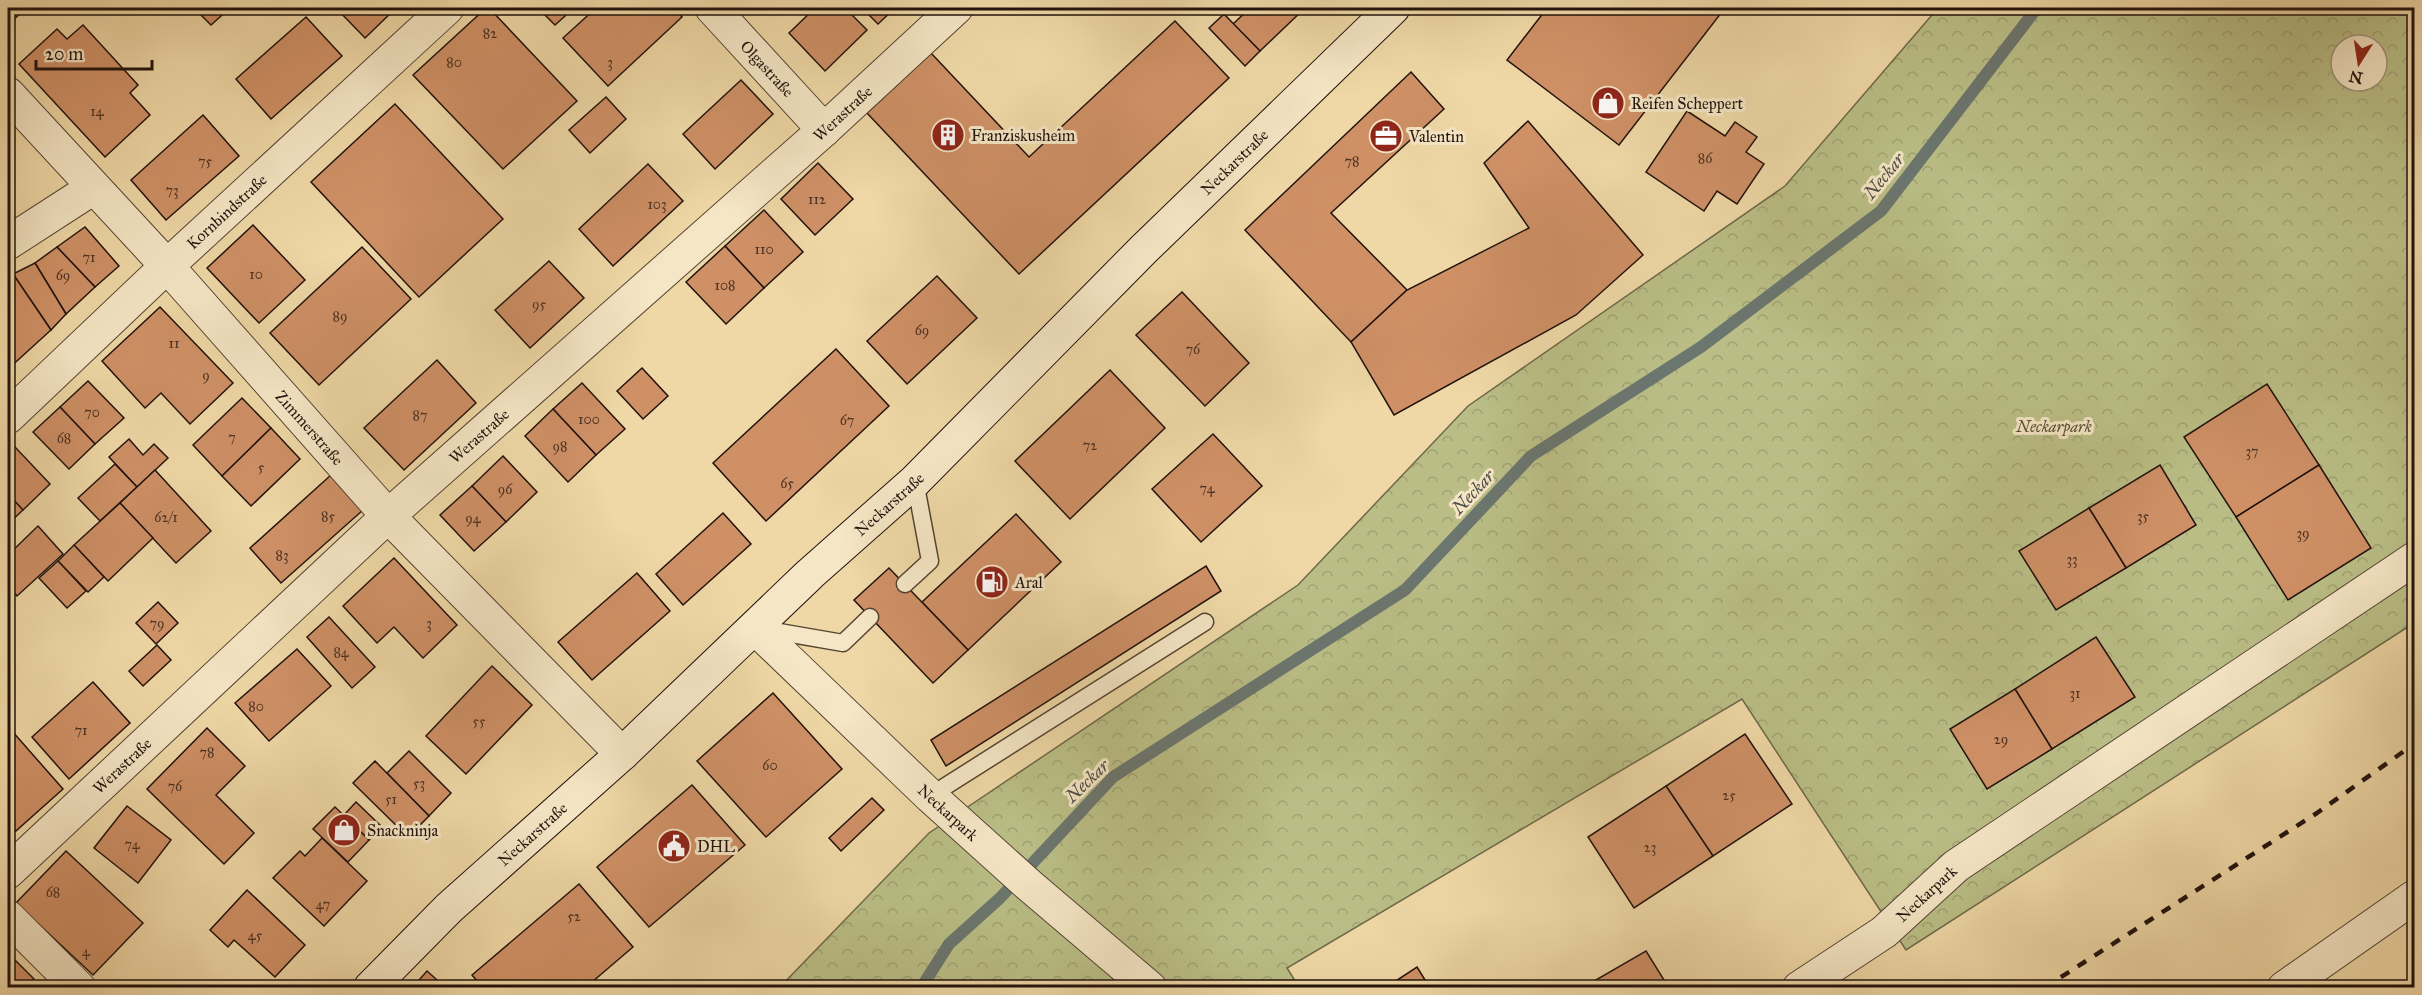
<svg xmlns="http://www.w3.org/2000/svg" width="2422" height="995" font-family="'IM FELL Great Primer',serif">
	<defs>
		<pattern id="forest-crowns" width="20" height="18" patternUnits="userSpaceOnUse" patternTransform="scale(1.5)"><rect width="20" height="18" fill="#babe86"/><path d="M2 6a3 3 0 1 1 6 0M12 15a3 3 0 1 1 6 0" fill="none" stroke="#a0a272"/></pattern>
	</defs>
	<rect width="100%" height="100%" fill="#efd8a6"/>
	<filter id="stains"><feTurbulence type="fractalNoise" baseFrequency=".00333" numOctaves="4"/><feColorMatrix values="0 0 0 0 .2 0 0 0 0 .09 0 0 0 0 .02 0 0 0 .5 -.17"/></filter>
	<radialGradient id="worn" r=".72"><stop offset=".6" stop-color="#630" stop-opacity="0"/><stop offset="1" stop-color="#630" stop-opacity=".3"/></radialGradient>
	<path fill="url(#forest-crowns)" stroke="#6e684a" stroke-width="1.5" fill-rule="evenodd" d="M1938,8H2414V623L1906,950L1742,699L1287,968L1299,987L779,988L929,833L1298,585L1468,406L1785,186ZM2341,45H2377V81H2341Z"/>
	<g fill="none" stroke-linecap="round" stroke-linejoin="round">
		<path stroke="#6b766f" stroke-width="12" d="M921,988L949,944L1000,898L1113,777L1405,590L1531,456L1701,347L1881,211L2037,8"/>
	</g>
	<g fill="#cf9066" stroke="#21120d" stroke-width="1.5">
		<path d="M8,8H26L8,25Z"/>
		<path d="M194,8H230L211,25Z"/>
		<path d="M336,8H396L365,38Z"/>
		<path d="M486,8H489L577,101L503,169L413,75Z"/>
		<path d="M538,8H574L555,25Z"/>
		<path d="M596,8H674L682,17L608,86L563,38Z"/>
		<path d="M815,8H845L867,30L825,71L789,33Z"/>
		<path d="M862,8H895L878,24Z"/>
		<path d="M1250,8H1305L1260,51L1233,24Z"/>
		<path d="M1547,8H1725L1619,145L1507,60Z"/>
		<path d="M1224,14L1260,51L1245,66L1209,28Z"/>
		<path d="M306,17L342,56L271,119L236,79Z"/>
		<path d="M1175,21L1229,78L1019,274L867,113L931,53L1029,157Z"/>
		<path d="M83,25L138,85L130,93L150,115L105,157L19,64L57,29L67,39Z"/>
		<path d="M1411,72L1444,109L1331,213L1407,290L1351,342L1245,230Z"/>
		<path d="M741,80L773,114L715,169L683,134Z"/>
		<path d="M606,97L626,119L590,153L569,130Z"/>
		<path d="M395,104L503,219L419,297L311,182Z"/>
		<path d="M1687,111L1725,136L1735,122L1757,137L1746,152L1764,164L1737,204L1717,191L1704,211L1646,172Z"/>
		<path d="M203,115L239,156L166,220L131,180Z"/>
		<path d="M1528,121L1643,255L1576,315L1394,415L1351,342L1407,290L1529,228L1484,163Z"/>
		<path d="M818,163L853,199L815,235L781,199Z"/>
		<path d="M648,164L683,201L613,266L579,229Z"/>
		<path d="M764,210L803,252L764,288L725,246Z"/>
		<path d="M253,225L305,280L259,323L207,268Z"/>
		<path d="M85,227L119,266L95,287L57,247Z"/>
		<path d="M725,246L764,288L726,324L686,282Z"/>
		<path d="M57,247L95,287L66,314L35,263Z"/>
		<path d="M362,247L411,299L319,385L270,333Z"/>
		<path d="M549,261L584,298L530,348L495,310Z"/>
		<path d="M35,263L66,314L51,330L13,274Z"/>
		<path d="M13,274L51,330L8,369V278Z"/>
		<path d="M937,276L977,318L907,384L867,341Z"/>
		<path d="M1182,292L1249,363L1205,406L1136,335Z"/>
		<path d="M160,307L233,383L190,424L161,393L145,408L102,361Z"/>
		<path d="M836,349L889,406L766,521L713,463Z"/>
		<path d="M437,360L476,403L404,470L364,428Z"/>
		<path d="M642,368L668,396L643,419L617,391Z"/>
		<path d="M1110,370L1165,428L1070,519L1015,461Z"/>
		<path d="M88,381L124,418L95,444L60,407Z"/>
		<path d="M582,383L625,429L596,455L553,409Z"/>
		<path d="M2267,384L2319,465L2236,517L2184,437Z"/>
		<path d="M242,398L271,428L222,476L193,445Z"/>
		<path d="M60,407L95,444L69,469L33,432Z"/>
		<path d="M553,409L596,455L568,482L525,436Z"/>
		<path d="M271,428L300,459L251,506L222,476Z"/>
		<path d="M1213,434L1262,486L1201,542L1152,489Z"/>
		<path d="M129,439L143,455L154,444L168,458L137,487L109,457Z"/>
		<path d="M15,447L50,484L23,510L8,494V455Z"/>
		<path d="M503,456L537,492L506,522L472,486Z"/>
		<path d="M115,464L137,487L100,521L78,498Z"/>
		<path d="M2160,465L2196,525L2126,568L2089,508Z"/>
		<path d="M2319,465L2371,548L2288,600L2236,517Z"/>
		<path d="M155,470L211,531L176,563L120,503Z"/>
		<path d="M331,475L363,510L281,583L250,548Z"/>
		<path d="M472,486L506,522L474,551L440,515Z"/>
		<path d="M8,494L23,510L8,524Z"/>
		<path d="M120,503L153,538L108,581L74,545Z"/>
		<path d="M2089,508L2126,568L2056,610L2019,551Z"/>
		<path d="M723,513L751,544L683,605L656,574Z"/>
		<path d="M1016,514L1061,562L968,650L922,602Z"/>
		<path d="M38,526L63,554L17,596L8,585V555Z"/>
		<path d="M74,545L104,577L88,592L58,561Z"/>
		<path d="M394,558L457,625L423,658L394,627L377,643L343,606Z"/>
		<path d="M58,561L86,591L67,608L39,578Z"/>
		<path d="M1206,566L1221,591L946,766L931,740Z"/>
		<path d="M889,568L968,650L933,683L854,600Z"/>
		<path d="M637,573L670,611L592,680L558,642Z"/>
		<path d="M158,602L178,623L156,644L136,623Z"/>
		<path d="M329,617L375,667L352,688L307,637Z"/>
		<path d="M2096,637L2135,697L2052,749L2015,689Z"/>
		<path d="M157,645L171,660L143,686L129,671Z"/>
		<path d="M297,649L331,686L269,741L235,703Z"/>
		<path d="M492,666L532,705L466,774L426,736Z"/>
		<path d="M93,682L130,723L69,779L32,737Z"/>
		<path d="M2015,689L2052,749L1987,789L1950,729Z"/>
		<path d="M773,693L842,769L766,837L697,761Z"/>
		<path d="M207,728L245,766L216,795L254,833L224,864L147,789Z"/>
		<path d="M12,731L63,789L8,838V734Z"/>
		<path d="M1745,734L1792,804L1713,856L1666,786Z"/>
		<path d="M409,751L451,793L429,816L387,773Z"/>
		<path d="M375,761L429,816L408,837L353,783Z"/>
		<path d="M692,785L745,845L649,927L597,867Z"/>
		<path d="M1666,786L1713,856L1634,908L1588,837Z"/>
		<path d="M872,798L884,810L841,851L829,838Z"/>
		<path d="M356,802L382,827L369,840L344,815Z"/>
		<path d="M127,806L171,840L138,883L94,848Z"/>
		<path d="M335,807L369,840L348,862L313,829Z"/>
		<path d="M322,838L367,881L324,926L273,878L300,851L305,856Z"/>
		<path d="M66,851L143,923L93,975L16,903Z"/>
		<path d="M579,884L633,947L585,988H483L472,975Z"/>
		<path d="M247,890L305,945L275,977L234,940L228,947L210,930Z"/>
		<path d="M1646,951L1669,988H1582Z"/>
		<path d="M8,953L34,979L26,988H8Z"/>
		<path d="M1417,967L1430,988H1385Z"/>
		<path d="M427,971L446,988H412Z"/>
	</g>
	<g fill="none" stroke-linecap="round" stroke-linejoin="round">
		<defs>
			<g id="service">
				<path d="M905,584L930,561L915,481"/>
				<path d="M762,629L843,643L870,617"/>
				<path d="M930,796L1205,622"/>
			</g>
			<g id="minor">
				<path id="s1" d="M712,8L824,130"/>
				<path id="s2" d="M8,94L167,266L388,516L622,754"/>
				<path d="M8,243L93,188"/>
				<path id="s3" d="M8,417L167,266L447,8"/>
				<path id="s4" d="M755,628L930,796L1030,886L1150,988"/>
				<path id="s5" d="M8,872L388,516L824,130L956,8"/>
				<path d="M8,917L79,988"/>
				<path id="s6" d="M1799,988L1884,932L1956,866L2414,559"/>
				<path d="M2284,988L2414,897"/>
			</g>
			<g id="secondary">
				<path id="s7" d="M370,988L449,908L622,754L810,574L915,481L1144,249L1393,8"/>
			</g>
		</defs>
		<use href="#service" stroke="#544433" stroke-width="19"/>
		<use href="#minor" stroke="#544433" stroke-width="35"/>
		<use href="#secondary" stroke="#21120d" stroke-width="35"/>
		<use href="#service" stroke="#f5e6c5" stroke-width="16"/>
		<use href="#minor" stroke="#f5e6c5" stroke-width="33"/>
		<use href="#secondary" stroke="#f5e6c5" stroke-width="33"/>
		<path stroke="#21120d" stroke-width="4.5" stroke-dasharray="10 10" stroke-linecap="butt" d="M2044,988L2317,813L2414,744"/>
	</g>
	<defs>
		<symbol id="shop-disc" viewBox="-11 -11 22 22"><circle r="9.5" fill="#8f2418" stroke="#f5e6c5"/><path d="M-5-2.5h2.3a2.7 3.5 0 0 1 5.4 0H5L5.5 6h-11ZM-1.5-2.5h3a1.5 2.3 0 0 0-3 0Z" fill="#fff"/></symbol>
		<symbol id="building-disc" viewBox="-11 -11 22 22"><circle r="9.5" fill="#8f2418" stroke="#f5e6c5"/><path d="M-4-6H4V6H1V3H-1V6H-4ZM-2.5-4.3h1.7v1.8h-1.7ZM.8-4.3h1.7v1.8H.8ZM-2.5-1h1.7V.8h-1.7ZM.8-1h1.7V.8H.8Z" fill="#fff"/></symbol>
		<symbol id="office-disc" viewBox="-11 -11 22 22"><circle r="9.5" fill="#8f2418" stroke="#f5e6c5"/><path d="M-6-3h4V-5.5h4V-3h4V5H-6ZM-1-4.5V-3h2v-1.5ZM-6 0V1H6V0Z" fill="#fff"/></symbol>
		<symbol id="fuel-disc" viewBox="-11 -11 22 22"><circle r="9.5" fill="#8f2418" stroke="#f5e6c5"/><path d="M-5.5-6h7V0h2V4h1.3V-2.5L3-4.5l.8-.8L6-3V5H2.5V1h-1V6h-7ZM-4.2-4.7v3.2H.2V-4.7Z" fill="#fff"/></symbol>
		<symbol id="civic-disc" viewBox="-11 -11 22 22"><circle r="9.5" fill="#8f2418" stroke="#f5e6c5"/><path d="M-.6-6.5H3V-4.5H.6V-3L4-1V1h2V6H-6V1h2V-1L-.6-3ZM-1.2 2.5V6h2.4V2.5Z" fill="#fff"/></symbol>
	</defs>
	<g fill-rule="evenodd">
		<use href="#shop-disc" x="1589" y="84" width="38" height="38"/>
		<use href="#building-disc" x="929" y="116" width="38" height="38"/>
		<use href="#office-disc" x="1367" y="117" width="38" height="38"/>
		<use href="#fuel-disc" x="973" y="563" width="38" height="38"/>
		<use href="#shop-disc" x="325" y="811" width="38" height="38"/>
		<use href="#civic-disc" x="655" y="827" width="38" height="38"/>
	</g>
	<g text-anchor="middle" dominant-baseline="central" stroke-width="6" stroke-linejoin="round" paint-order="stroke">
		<g font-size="14" fill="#4c3223">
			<text x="490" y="33">82</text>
			<text x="454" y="62">80</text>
			<text x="610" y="62">3</text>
			<text x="97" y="111">14</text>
			<text x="1705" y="158">86</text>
			<text x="205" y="161">75</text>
			<text x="1352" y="161">78</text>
			<text x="172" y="190">73</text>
			<text x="817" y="199">112</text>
			<text x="657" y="204">103</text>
			<text x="764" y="249">110</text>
			<text x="89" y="257">71</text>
			<text x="256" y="274">10</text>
			<text x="63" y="275">69</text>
			<text x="725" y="285">108</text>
			<text x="539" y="304">95</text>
			<text x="340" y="316">89</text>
			<text x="922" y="330">69</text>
			<text x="174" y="343">11</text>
			<text x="1193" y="349">76</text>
			<text x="206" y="375">9</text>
			<text x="92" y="412">70</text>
			<text x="420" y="415">87</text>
			<text x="589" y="419">100</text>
			<text x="847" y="420">67</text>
			<text x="232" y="437">7</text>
			<text x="64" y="438">68</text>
			<text x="1090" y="445">72</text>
			<text x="560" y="446">98</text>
			<text x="2252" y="451">37</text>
			<text x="261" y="467">5</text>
			<text x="787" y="483">65</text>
			<text x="1207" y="488">74</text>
			<text x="505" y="489">96</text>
			<text x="328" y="516">85</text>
			<text x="2143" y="516">35</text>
			<text x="166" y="517">62/1</text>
			<text x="473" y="518">94</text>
			<text x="2303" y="533">39</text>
			<text x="282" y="555">83</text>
			<text x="2072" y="559">33</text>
			<text x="157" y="623">79</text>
			<text x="429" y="623">3</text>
			<text x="341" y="652">84</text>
			<text x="2075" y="693">31</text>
			<text x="256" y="706">80</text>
			<text x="479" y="721">55</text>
			<text x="81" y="730">71</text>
			<text x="2001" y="739">29</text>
			<text x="207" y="752">78</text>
			<text x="770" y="765">60</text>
			<text x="419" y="783">53</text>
			<text x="175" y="786">76</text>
			<text x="1729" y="795">25</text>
			<text x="391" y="799">51</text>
			<text x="132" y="844">74</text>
			<text x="1650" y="847">23</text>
			<text x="53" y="892">68</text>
			<text x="323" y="904">47</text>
			<text x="574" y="916">52</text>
			<text x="255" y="935">45</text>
			<text x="86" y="951">4</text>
		</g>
		<g font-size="16" fill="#21120d" stroke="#f5e6c5">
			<text stroke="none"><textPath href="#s1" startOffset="82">Olgastraße</textPath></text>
			<text stroke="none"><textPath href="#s5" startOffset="1128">Werastraße</textPath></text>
			<text stroke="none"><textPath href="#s7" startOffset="1196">Neckarstraße</textPath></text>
			<text stroke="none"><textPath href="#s3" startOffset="300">Kornbindstraße</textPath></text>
			<text stroke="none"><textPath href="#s2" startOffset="450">Zimmerstraße</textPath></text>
			<text stroke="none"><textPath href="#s5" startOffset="642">Werastraße</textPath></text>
			<text stroke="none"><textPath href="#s7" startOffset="710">Neckarstraße</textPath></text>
			<text stroke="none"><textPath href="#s5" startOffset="156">Werastraße</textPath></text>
			<text stroke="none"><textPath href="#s4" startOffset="267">Neckarpark</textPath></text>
			<text stroke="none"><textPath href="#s7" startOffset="224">Neckarstraße</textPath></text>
			<text stroke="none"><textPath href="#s6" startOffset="159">Neckarpark</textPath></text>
		</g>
		<g font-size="16" fill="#21120d" stroke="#f5e6c5" text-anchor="start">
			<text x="1631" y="103">Reifen Scheppert</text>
			<text x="971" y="135">Franziskusheim</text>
			<text x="1409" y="136">Valentin</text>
			<text x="1015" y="582">Aral</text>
			<text x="367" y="830">Snackninja</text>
			<text x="697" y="846">DHL</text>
		</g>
		<g font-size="16" font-style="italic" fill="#574e37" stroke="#f5e6c5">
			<text x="2054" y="426">Neckarpark</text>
		</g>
		<g font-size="18" font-style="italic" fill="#4c4c46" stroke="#f5e6c5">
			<text transform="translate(1884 176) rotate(-51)">Neckar</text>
			<text transform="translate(1473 492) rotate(-47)">Neckar</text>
			<text transform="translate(1087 781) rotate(-44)">Neckar</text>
		</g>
	</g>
	<rect width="2422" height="995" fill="none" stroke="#efd8a6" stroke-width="30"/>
	<rect x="9" y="9" width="2404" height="977" fill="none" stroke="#21120d" stroke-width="3"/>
	<rect x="15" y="15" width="2392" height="965" fill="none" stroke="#21120d" stroke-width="1.5"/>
	<g transform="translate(2359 63) rotate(192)"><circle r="28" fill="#f5e6c5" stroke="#a0917b" stroke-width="1.5"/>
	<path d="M0-4.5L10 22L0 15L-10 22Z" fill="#8f2418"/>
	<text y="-9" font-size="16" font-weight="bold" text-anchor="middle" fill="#21120d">N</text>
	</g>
	<path d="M36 60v9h116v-9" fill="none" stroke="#21120d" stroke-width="3"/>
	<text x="45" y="60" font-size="18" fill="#21120d" stroke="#f5e6c5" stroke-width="4.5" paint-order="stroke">20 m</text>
	<rect width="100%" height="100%" filter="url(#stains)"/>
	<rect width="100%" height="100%" fill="url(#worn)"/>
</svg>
